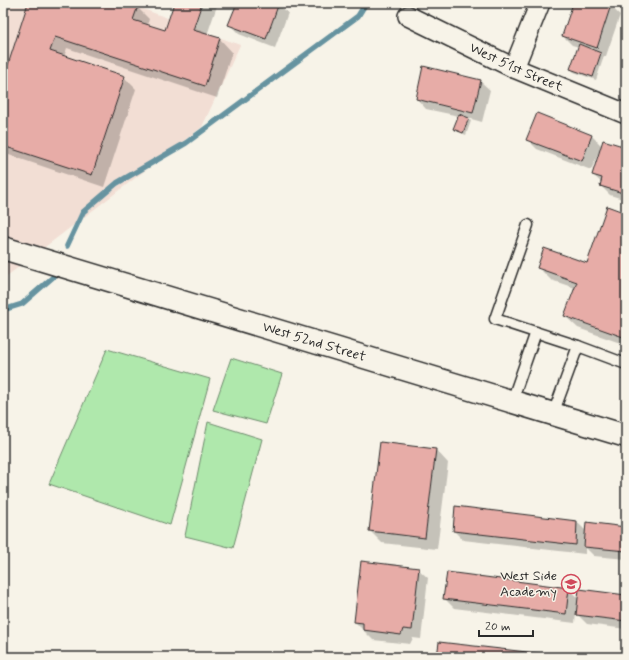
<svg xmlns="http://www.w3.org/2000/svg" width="629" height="660" font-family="Mynerve,sans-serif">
	<rect width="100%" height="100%" fill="#f7f3e8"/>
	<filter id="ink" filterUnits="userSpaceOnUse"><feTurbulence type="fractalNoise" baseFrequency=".025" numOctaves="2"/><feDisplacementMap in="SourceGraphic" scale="8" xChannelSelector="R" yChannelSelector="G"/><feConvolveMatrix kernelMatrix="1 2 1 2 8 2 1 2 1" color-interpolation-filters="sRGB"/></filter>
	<g filter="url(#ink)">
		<path fill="#f2ded4" d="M3,3H127L240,45L202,127L3,279Z"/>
		<g fill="#afe8ac" stroke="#6d8a6c">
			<path d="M107,349L210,379L170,525L49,484Z"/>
			<path d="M231,358L282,374L266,424L213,410Z"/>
			<path d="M208,422L262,439L233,548L185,536Z"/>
		</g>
		<g fill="#0003">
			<path d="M30,3H125L137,7L149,19L147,26L165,32L175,3H218L207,35L220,39L232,52L217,98L67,48L64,57L124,77L136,89L104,187L3,153V83Z"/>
			<path d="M238,3H276L288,13L275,48L239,34L230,25Z"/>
			<path d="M574,3H601L610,6L620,15L606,56H604L596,80L574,72L571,69L579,47L572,45L563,36Z"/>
			<path d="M626,58V66L624,64Z"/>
			<path d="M424,68L480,81L490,90L482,122L468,118L471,121L466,135L457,131L454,128L459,116L426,109L417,99Z"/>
			<path d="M592,136L602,146L626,148V200L610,195L601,186L602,183L593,175L600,152H599L591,170L537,149L527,139Z"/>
			<path d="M626,214V345L578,328L565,316L575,288L551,280L538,267L587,264Z"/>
			<path d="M436,450L448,463L437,549L382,543L370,531Z"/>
			<path d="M577,522L586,531L626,528V559L594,556L585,547V554L463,540L454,531Z"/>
			<path d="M418,569L428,578L421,639L413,638L410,644L373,640L355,622Z"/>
			<path d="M568,589L579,599L626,596V629L587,624L576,613L575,623L454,608L444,598Z"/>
		</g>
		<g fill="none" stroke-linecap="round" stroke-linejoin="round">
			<g stroke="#6693a0" stroke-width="5.5">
				<path d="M67,246L83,212L117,183L186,143L358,16L366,3"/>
				<path d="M3,310L22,304L53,277"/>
			</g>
		</g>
		<g fill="#e7aca7" stroke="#2b2b2b">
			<path d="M28,3H128L138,6L133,20L165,30L174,3H202L193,30L220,38L205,86L55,37L50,51L125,76L92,175L3,146V80Z"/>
			<path d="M237,3H279L266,39L228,25Z"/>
			<path d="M573,3H604L611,5L597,48L562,36Z"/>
			<path d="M579,44L601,53L593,77L570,69Z"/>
			<path d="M423,66L481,80L473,113L416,99Z"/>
			<path d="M537,113L592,135L582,161L526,140Z"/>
			<path d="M459,114L469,118L463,133L453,129Z"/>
			<path d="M603,140L626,147V194L600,186L602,178L592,175Z"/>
			<path d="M607,206L626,213V338L564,316L577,282L537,268L544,248L587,263Z"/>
			<path d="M380,442L436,449L425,538L369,531Z"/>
			<path d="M455,506L577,521L576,545L453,531Z"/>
			<path d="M586,522L626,527V551L584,547Z"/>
			<path d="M361,561L419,568L412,630L403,629L401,635L363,630V623L354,622Z"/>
			<path d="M447,572L569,588L566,614L443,599Z"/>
			<path d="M579,589L626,595V621L576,615Z"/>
			<path d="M439,642L562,656V657H437Z"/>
		</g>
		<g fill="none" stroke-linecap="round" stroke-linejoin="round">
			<defs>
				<g id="lane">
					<path d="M528,225L495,319L578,346"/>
					<path d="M512,401L536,332"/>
					<path d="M553,414L578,346L626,364"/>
				</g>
				<g id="street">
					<path id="s1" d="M408,16L514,68L626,114"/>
					<path d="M514,68L540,3"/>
				</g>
				<g id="secondary">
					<path id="s2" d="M3,248L626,436"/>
				</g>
			</defs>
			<use href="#lane" stroke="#2b2b2b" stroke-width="13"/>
			<use href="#street" stroke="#2b2b2b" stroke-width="22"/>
			<use href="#secondary" stroke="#2b2b2b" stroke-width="25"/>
			<use href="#lane" stroke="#f7f3e8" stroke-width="10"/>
			<use href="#street" stroke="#f7f3e8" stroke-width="19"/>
			<use href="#secondary" stroke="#f7f3e8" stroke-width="22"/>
		</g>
	</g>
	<defs>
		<symbol id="school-ring" viewBox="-11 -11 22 22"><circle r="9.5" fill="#f7f3e8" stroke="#d1495b" stroke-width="1.5"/><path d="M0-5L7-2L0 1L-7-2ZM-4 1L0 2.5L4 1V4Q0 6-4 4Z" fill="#d1495b"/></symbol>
	</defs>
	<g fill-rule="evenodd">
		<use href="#school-ring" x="560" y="573" width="22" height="22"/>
	</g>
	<g text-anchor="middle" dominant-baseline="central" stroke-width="3" stroke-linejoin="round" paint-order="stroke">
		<g font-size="14" fill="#2b2b2b" stroke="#f7f3e8">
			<text stroke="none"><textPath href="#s1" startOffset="120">West 51st Street</textPath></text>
			<text stroke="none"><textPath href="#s2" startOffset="325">West 52nd Street</textPath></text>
		</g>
		<g font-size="14" fill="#2b2b2b" stroke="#f7f3e8" text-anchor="end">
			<text x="557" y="576">West Side<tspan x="557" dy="16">Academy</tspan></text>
		</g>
	</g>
	<rect width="629" height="660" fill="none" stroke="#f7f3e8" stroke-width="16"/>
	<rect x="8" y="8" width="613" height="644" fill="none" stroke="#2b2b2b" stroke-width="1.5" filter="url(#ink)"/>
	<path d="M479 630v6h54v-6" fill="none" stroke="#2b2b2b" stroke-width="2"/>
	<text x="485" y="630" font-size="12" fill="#2b2b2b" stroke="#f7f3e8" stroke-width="3" paint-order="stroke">20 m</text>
</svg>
